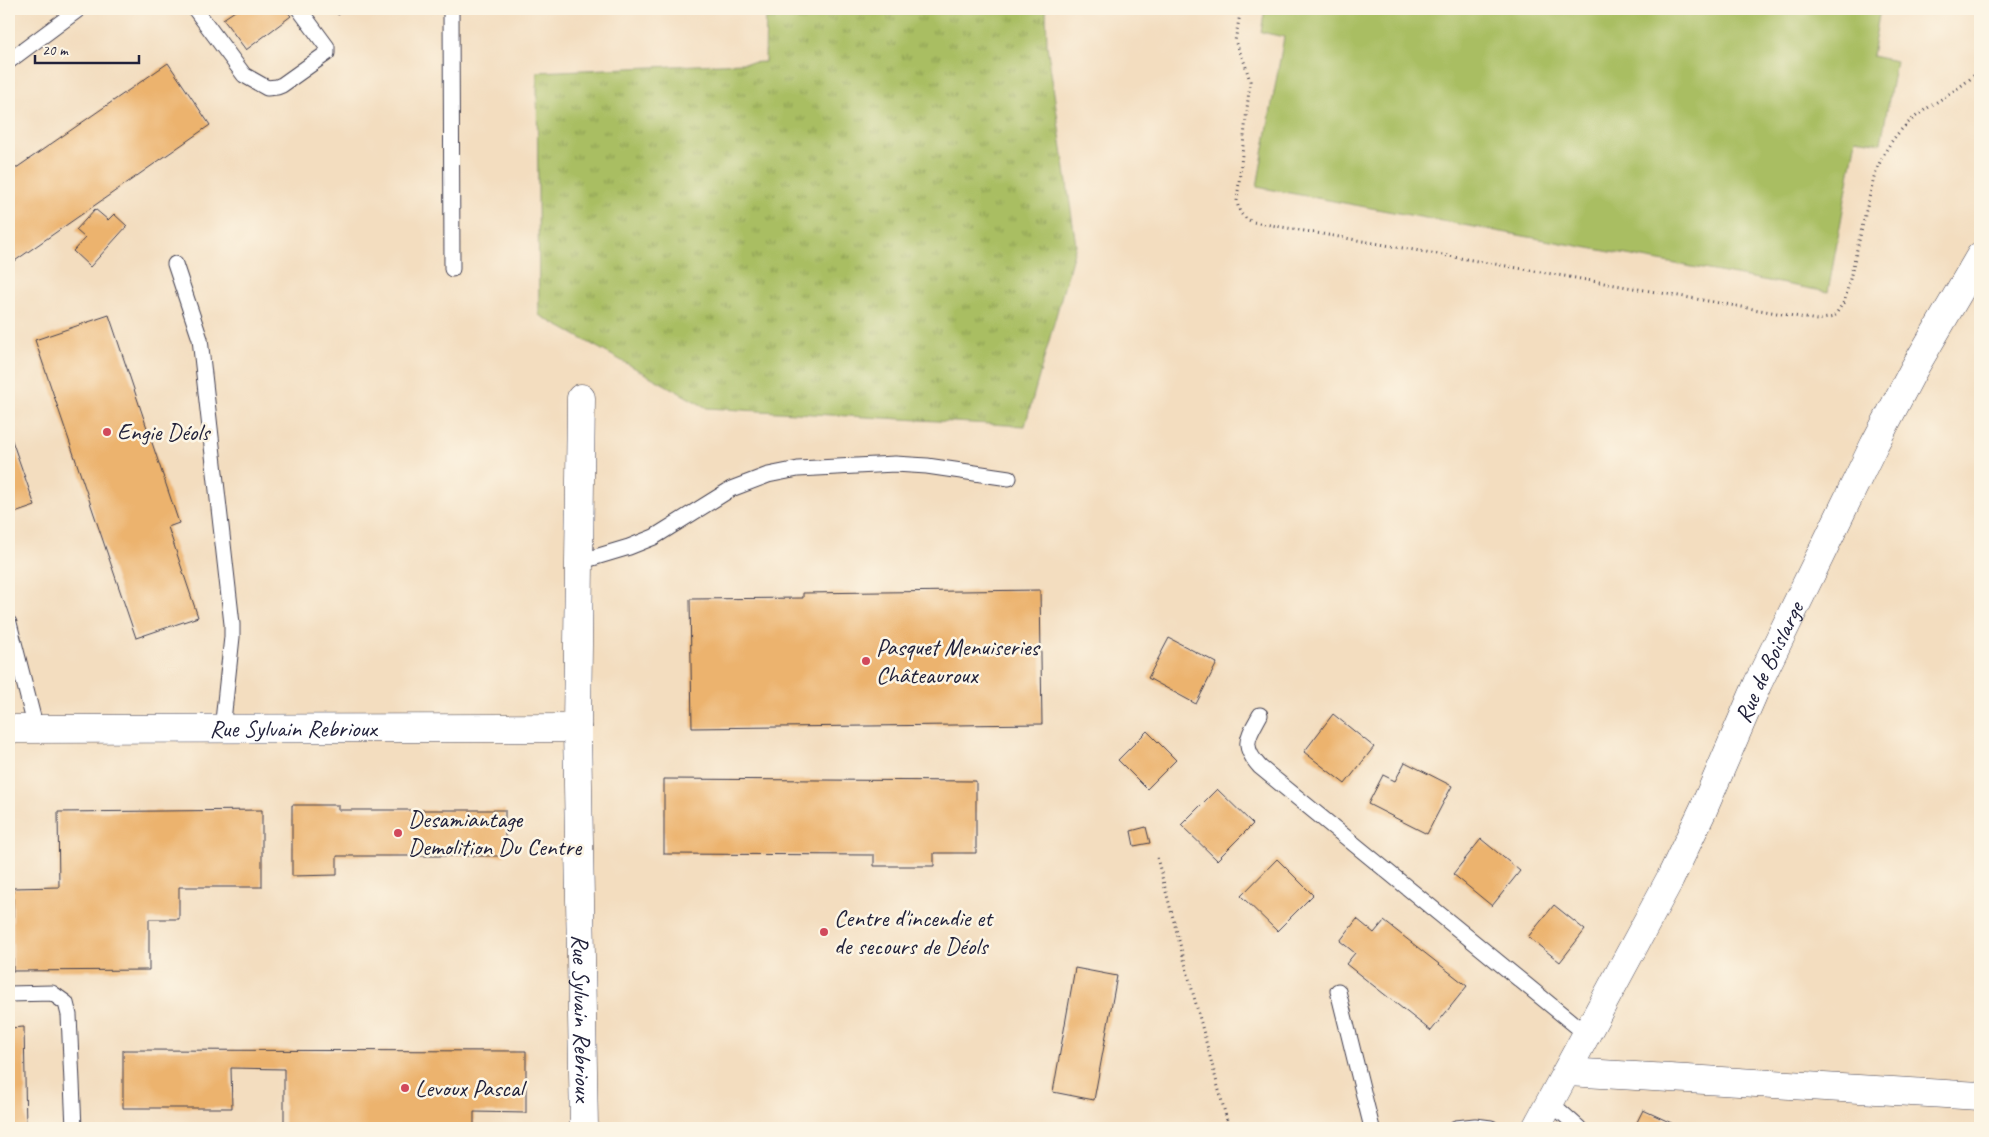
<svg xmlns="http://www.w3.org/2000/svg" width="1989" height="1137" font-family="Caveat,sans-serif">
	<defs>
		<pattern id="grass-tufts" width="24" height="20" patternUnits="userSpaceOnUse" patternTransform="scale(1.25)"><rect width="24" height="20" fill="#a9be62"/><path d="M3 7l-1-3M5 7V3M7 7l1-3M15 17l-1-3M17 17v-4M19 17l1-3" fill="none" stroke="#899a52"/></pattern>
	</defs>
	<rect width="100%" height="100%" fill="#fcf5e5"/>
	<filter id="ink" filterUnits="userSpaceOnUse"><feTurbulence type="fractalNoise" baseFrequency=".02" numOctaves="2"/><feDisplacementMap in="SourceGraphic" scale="10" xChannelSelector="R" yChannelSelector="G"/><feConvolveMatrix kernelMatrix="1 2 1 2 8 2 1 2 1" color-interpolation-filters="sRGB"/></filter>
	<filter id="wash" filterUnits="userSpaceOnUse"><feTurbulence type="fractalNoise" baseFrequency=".0096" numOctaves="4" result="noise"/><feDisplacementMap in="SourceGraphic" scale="20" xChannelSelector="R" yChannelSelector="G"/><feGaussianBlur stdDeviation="1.12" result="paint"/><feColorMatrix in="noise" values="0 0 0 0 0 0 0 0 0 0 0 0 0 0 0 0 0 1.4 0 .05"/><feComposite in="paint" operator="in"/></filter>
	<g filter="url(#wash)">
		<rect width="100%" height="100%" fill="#f3ddbf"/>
		<path fill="url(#grass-tufts)" stroke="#66704e" d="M766,9H1046L1047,45L1076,245L1025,426L707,408L539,315L537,72L765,62Z"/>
		<path fill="#a9be62" stroke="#66704e" d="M1265,9H1880L1872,56L1896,61L1881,143L1856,139L1828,292L1257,187L1284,37L1261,32Z"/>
		<g id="blocks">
			<g fill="#ecb36e">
				<path d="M238,9H285L291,16L246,50L223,19Z"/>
				<path d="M334,9H347L338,15Z"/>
				<path d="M168,63L210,125L9,265V173Z"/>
				<path d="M95,209L108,220L114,214L127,226L90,267L73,251L85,238L76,230Z"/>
				<path d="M109,315L179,523L168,527L198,617L136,638L35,340Z"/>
				<path d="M9,432L35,506L9,515Z"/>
				<path d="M1040,590L1042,724L692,728L690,599L803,598V593Z"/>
				<path d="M1169,638L1217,663L1196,704L1148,678Z"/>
				<path d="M1333,714L1374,747L1345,784L1304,752Z"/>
				<path d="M1147,731L1176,760L1147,789L1118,760Z"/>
				<path d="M1405,762L1452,786L1427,834L1368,804L1383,775L1395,781Z"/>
				<path d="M664,779L976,781V853H934V866H874V855L664,854Z"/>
				<path d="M1217,789L1253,824L1217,860L1181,825Z"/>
				<path d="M292,805H338V810H505V856H337V875L292,876Z"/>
				<path d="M262,810V887H179V919H149V970L13,971V888L59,887L58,812Z"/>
				<path d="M1146,827L1150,843L1134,846L1131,831Z"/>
				<path d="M1481,839L1520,871L1492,906L1453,874Z"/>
				<path d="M1277,859L1313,895L1277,931L1241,896Z"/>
				<path d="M1554,905L1585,930L1560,962L1528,937Z"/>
				<path d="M1357,919L1374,933L1384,921L1467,986L1431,1031L1346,964L1355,953L1340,941Z"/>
				<path d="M1075,968L1117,976L1094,1100L1053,1092Z"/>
				<path d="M24,1027L26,1128H9V1028Z"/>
				<path d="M123,1050L526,1051V1113L474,1112V1128H284V1069L231,1068L232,1108H123Z"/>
				<path d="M1643,1110L1678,1126L1677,1128H1634Z"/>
			</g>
		</g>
	</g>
	<g filter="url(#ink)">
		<use href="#blocks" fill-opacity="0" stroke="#413e4f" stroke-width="1"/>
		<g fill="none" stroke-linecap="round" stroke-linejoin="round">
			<defs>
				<g id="service">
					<path d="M195,9L244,75L267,88L277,87L282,85L327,53V47L299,9"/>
					<path d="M451,9L452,269"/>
					<path d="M9,61L79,9"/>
					<path d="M175,264L200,339L232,624V637L222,730"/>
					<path d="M579,562L629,547L654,537L731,489L768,475L798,469L895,464L927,466L1009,478"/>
					<path d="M9,623L36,729"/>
					<path d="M1260,715C1248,737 1240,745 1260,767L1586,1034"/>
					<path d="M1338,991L1372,1128"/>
					<path d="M9,994L52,993L66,1003L69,1015L74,1128"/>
					<path d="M1551,1103L1579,1128"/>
					<path d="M1456,1128L1475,1126L1491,1128"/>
				</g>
				<g id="minor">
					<path id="s1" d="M581,398L577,728L584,1128"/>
					<path id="s2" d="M9,729L577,728"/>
					<path d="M1567,1072L1980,1096"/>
					<path id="s3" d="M1536,1128L1670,879L1703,810L1758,683L1874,445L1915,367L1980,256"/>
				</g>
			</defs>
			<use href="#service" stroke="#413e4f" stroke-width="17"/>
			<use href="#minor" stroke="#413e4f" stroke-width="29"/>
			<g stroke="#413e4f" stroke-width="3" stroke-dasharray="1 4" stroke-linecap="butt">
				<path d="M1241,9L1235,41L1245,64L1250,81L1237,201C1239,213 1242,217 1253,222L1817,320L1834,317L1845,300L1874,177C1880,160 1888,144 1901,130C1923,106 1956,94 1980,70"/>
				<path d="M1157,858L1229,1128"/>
			</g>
			<use href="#service" stroke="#fff" stroke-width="15"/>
			<use href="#minor" stroke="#fff" stroke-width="28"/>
		</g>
	</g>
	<g fill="#d1495b" stroke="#fcf5e5" stroke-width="2">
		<circle cx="107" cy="432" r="5"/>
		<circle cx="866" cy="661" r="5"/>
		<circle cx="398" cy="833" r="5"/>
		<circle cx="824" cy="932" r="5"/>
		<circle cx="405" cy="1088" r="5"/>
	</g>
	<g text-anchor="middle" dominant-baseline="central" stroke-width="5" stroke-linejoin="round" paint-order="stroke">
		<g font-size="24" fill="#22223b" stroke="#fcf5e5" text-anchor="start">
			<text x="117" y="432">Engie Déols</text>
			<text x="876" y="647">Pasquet Menuiseries<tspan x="876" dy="28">Châteauroux</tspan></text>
			<text x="408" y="819">Desamiantage<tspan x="408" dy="28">Demolition Du Centre</tspan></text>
			<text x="834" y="918">Centre d'incendie et<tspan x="834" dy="28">de secours de Déols</tspan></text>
			<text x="415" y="1088">Levoux Pascal</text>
		</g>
		<g font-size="24" fill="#22223b" stroke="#fcf5e5">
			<text stroke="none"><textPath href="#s3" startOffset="521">Rue de Boislarge</textPath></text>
			<text stroke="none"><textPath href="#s2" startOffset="284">Rue Sylvain Rebrioux</textPath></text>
			<text stroke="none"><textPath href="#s1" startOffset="620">Rue Sylvain Rebrioux</textPath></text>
		</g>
	</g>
	<rect width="1989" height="1137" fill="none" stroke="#fcf5e5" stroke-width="30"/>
	<path d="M35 55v8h104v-8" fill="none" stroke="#22223b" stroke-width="2.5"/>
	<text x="42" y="55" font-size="15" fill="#22223b" stroke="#fcf5e5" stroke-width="4" paint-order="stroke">20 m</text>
</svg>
